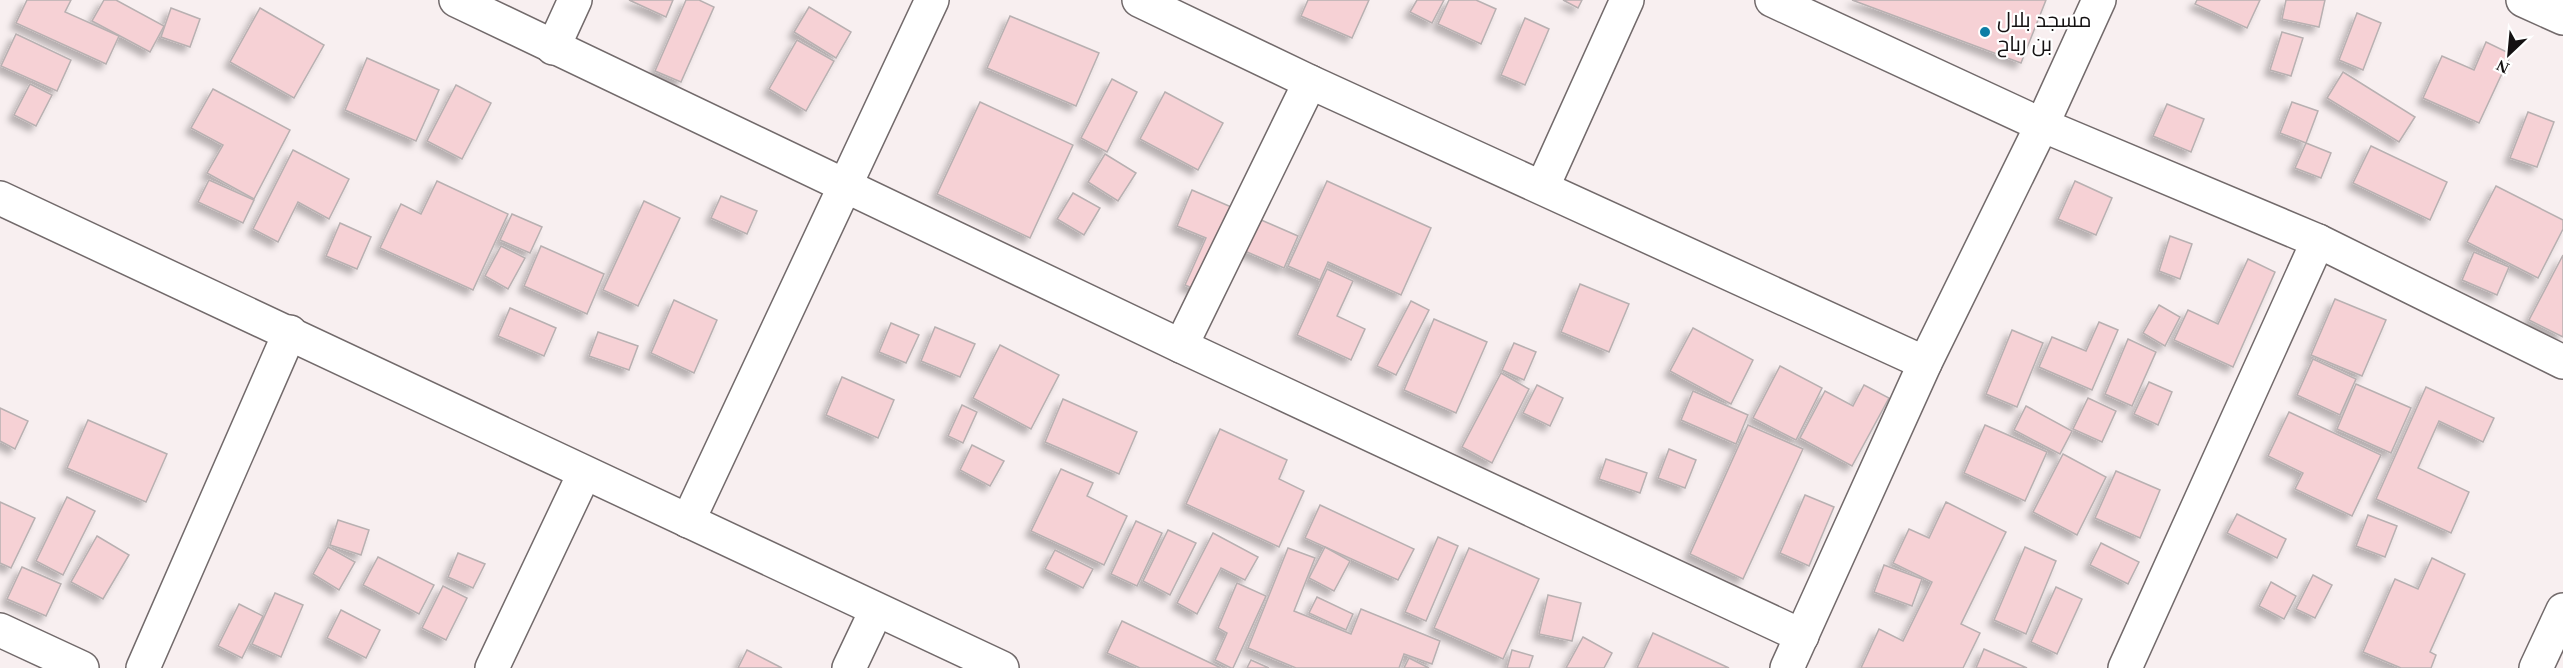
<svg xmlns="http://www.w3.org/2000/svg" width="2563" height="668" font-family="'Times New Roman',Cairo,serif">
	<defs>
		<filter id="shadow"><feDropShadow dx="-5.5" dy="5.5" stdDeviation="3" flood-color="#0004"/></filter>
	</defs>
	<rect width="100%" height="100%" fill="#f8eff0"/>
	<g fill="#f6d1d5" stroke="#b8b0b1" stroke-width="1.5" filter="url(#shadow)">
		<path d="M27,0H71L65,12L119,36L106,64L16,23Z"/>
		<path d="M104,0H116L164,26L150,52L92,21Z"/>
		<path d="M629,0H673L666,17Z"/>
		<path d="M686,0H699L714,7L681,82L655,71Z"/>
		<path d="M1308,0H1369L1352,38L1301,16Z"/>
		<path d="M1417,0H1444L1432,23L1410,12Z"/>
		<path d="M1449,0H1476L1496,9L1481,44L1438,24Z"/>
		<path d="M1563,0H1582L1578,8Z"/>
		<path d="M1852,0H2046L2021,63Z"/>
		<path d="M2197,0H2260L2247,28L2195,4Z"/>
		<path d="M2286,0H2325L2319,27L2282,19Z"/>
		<path d="M809,7L851,32L836,58L794,32Z"/>
		<path d="M171,8L200,19L190,47L161,37Z"/>
		<path d="M260,8L324,45L294,98L230,62Z"/>
		<path d="M2357,13L2381,23L2363,70L2339,60Z"/>
		<path d="M1010,16L1099,53L1076,106L987,68Z"/>
		<path d="M1525,18L1549,29L1525,85L1501,75Z"/>
		<path d="M2282,32L2303,38L2291,76L2270,70Z"/>
		<path d="M16,34L71,60L57,91L1,66Z"/>
		<path d="M797,40L834,61L806,111L769,89Z"/>
		<path d="M2486,42L2511,54L2479,123L2423,98L2442,56L2474,70Z"/>
		<path d="M367,58L439,90L416,141L345,110Z"/>
		<path d="M2343,72L2415,117L2399,142L2327,98Z"/>
		<path d="M1112,79L1137,92L1107,152L1081,138Z"/>
		<path d="M30,84L52,95L36,126L14,115Z"/>
		<path d="M456,85L491,103L462,159L427,141Z"/>
		<path d="M213,89L290,130L254,199L207,173L223,145L191,128Z"/>
		<path d="M1165,92L1223,123L1198,170L1140,139Z"/>
		<path d="M980,102L1073,145L1030,238L937,194Z"/>
		<path d="M2292,102L2318,111L2306,143L2280,133Z"/>
		<path d="M2167,104L2204,119L2191,152L2153,136Z"/>
		<path d="M2528,112L2554,122L2537,167L2510,158Z"/>
		<path d="M2306,143L2331,153L2321,178L2295,168Z"/>
		<path d="M2371,146L2447,182L2430,220L2353,183Z"/>
		<path d="M293,150L349,179L329,219L298,202L278,242L253,229Z"/>
		<path d="M1105,154L1136,173L1118,201L1088,182Z"/>
		<path d="M209,180L254,200L243,223L198,202Z"/>
		<path d="M437,181L508,214L473,290L380,248L401,204L421,214Z"/>
		<path d="M1327,181L1431,228L1401,295L1328,262L1320,280L1288,266Z"/>
		<path d="M2075,181L2112,198L2096,235L2058,219Z"/>
		<path d="M2496,186L2563,220V229L2538,278L2467,242Z"/>
		<path d="M1192,190L1298,236L1284,268L1231,245L1208,295L1185,285L1206,238L1177,226Z"/>
		<path d="M1073,193L1100,208L1084,235L1057,219Z"/>
		<path d="M721,196L757,211L747,234L711,218Z"/>
		<path d="M644,201L680,218L638,306L603,290Z"/>
		<path d="M512,214L542,227L530,253L500,240Z"/>
		<path d="M340,223L371,237L357,269L326,256Z"/>
		<path d="M2170,236L2192,244L2180,279L2159,271Z"/>
		<path d="M501,246L525,258L508,289L485,276Z"/>
		<path d="M541,246L604,274L587,314L524,286Z"/>
		<path d="M2474,252L2509,267L2497,295L2462,280Z"/>
		<path d="M2563,255V337L2529,320Z"/>
		<path d="M2248,259L2275,272L2233,367L2174,340L2188,310L2218,324Z"/>
		<path d="M1327,269L1353,281L1337,316L1365,329L1351,360L1297,335Z"/>
		<path d="M1580,284L1629,304L1609,352L1561,332Z"/>
		<path d="M2335,299L2386,320L2362,376L2311,355Z"/>
		<path d="M674,300L717,320L694,373L651,353Z"/>
		<path d="M1411,301L1429,310L1396,375L1377,366Z"/>
		<path d="M2159,305L2180,317L2165,346L2143,333Z"/>
		<path d="M510,308L556,328L544,356L498,336Z"/>
		<path d="M1434,319L1487,342L1456,413L1404,390Z"/>
		<path d="M2099,322L2118,330L2092,390L2039,367L2052,337L2086,351Z"/>
		<path d="M891,323L919,335L906,363L879,352Z"/>
		<path d="M935,327L975,344L960,377L921,361Z"/>
		<path d="M1693,328L1753,360L1731,404L1670,371Z"/>
		<path d="M2012,330L2043,343L2017,407L1986,394Z"/>
		<path d="M598,332L638,346L629,370L589,356Z"/>
		<path d="M2128,339L2156,352L2132,406L2105,394Z"/>
		<path d="M1514,343L1536,352L1524,380L1502,370Z"/>
		<path d="M1000,345L1059,375L1031,429L973,398Z"/>
		<path d="M2313,359L2356,379L2340,415L2297,395Z"/>
		<path d="M1780,366L1822,388L1796,440L1753,418Z"/>
		<path d="M1501,373L1529,389L1492,463L1462,447Z"/>
		<path d="M842,377L894,400L878,438L826,415Z"/>
		<path d="M2149,382L2172,392L2158,425L2134,414Z"/>
		<path d="M2356,384L2411,408L2391,453L2337,429Z"/>
		<path d="M1537,385L1563,398L1550,426L1523,413Z"/>
		<path d="M1864,385L1889,398L1852,466L1800,438L1825,391L1853,406Z"/>
		<path d="M2426,387L2494,418L2483,442L2439,421L2418,468L2469,492L2451,533L2376,499Z"/>
		<path d="M1693,391L1748,415L1736,444L1681,420Z"/>
		<path d="M2088,398L2116,411L2102,442L2073,429Z"/>
		<path d="M1063,399L1137,432L1119,474L1045,442Z"/>
		<path d="M962,405L977,412L963,443L948,436Z"/>
		<path d="M2026,406L2072,431L2060,454L2014,430Z"/>
		<path d="M0,408L28,421L15,449L0,441Z"/>
		<path d="M2289,412L2381,455L2352,516L2295,489L2303,473L2268,456Z"/>
		<path d="M88,420L167,454L146,502L67,468Z"/>
		<path d="M1748,425L1803,449L1743,579L1690,554Z"/>
		<path d="M1985,425L2047,452L2025,501L1964,473Z"/>
		<path d="M1220,429L1287,460L1279,479L1304,491L1279,547L1186,504Z"/>
		<path d="M972,445L1004,461L990,486L960,470Z"/>
		<path d="M1669,449L1696,460L1685,488L1658,478Z"/>
		<path d="M2063,454L2106,477L2077,535L2033,512Z"/>
		<path d="M1606,459L1647,473L1640,493L1599,479Z"/>
		<path d="M1061,469L1093,483L1087,496L1127,516L1104,565L1031,531Z"/>
		<path d="M2116,471L2160,490L2140,538L2095,518Z"/>
		<path d="M1805,495L1834,507L1809,566L1780,553Z"/>
		<path d="M67,497L95,511L63,575L36,561Z"/>
		<path d="M0,502L35,518L11,568L0,563Z"/>
		<path d="M1946,502L2006,532L1961,624L1980,633L1963,668H1861L1879,629L1903,641L1932,582L1893,563L1909,529L1929,538Z"/>
		<path d="M1320,505L1414,549L1398,580L1305,538Z"/>
		<path d="M2237,514L2286,539L2277,558L2227,533Z"/>
		<path d="M2368,515L2397,526L2385,557L2356,546Z"/>
		<path d="M338,520L369,530L361,555L330,545Z"/>
		<path d="M1136,521L1162,533L1137,586L1111,574Z"/>
		<path d="M1168,530L1196,543L1170,595L1143,581Z"/>
		<path d="M1213,533L1258,557L1245,580L1221,568L1197,614L1177,603Z"/>
		<path d="M97,536L129,555L103,599L71,582Z"/>
		<path d="M1438,537L1458,546L1426,621L1405,612Z"/>
		<path d="M2101,543L2139,562L2128,584L2090,565Z"/>
		<path d="M328,547L355,562L339,590L313,574Z"/>
		<path d="M1325,547L1350,561L1334,591L1309,578Z"/>
		<path d="M2025,547L2056,561L2026,634L1994,620Z"/>
		<path d="M1288,548L1315,558L1294,611L1351,634L1361,609L1440,641L1432,664L1404,654L1399,668H1296L1248,648Z"/>
		<path d="M1469,548L1539,579L1503,659L1434,628Z"/>
		<path d="M1055,550L1093,569L1083,588L1045,569Z"/>
		<path d="M458,553L485,564L473,588L448,577Z"/>
		<path d="M378,557L434,585L419,614L363,585Z"/>
		<path d="M2432,558L2465,574L2430,652L2436,655L2431,668H2401L2363,652L2395,579L2418,589Z"/>
		<path d="M1884,565L1922,579L1912,606L1874,592Z"/>
		<path d="M22,567L61,584L46,616L7,599Z"/>
		<path d="M2313,575L2332,585L2315,618L2296,609Z"/>
		<path d="M2271,582L2296,596L2284,619L2259,606Z"/>
		<path d="M1237,583L1266,596L1233,668H1231L1215,660L1227,633L1218,628Z"/>
		<path d="M443,586L467,598L446,640L422,628Z"/>
		<path d="M2056,587L2082,599L2057,654L2031,642Z"/>
		<path d="M275,593L303,605L281,657L252,644Z"/>
		<path d="M1548,595L1581,603L1572,641L1539,634Z"/>
		<path d="M1317,597L1353,614L1346,630L1309,613Z"/>
		<path d="M239,604L263,616L242,658L218,646Z"/>
		<path d="M341,610L380,630L366,658L327,638Z"/>
		<path d="M1122,621L1221,668H1140L1107,653Z"/>
		<path d="M1653,633L1729,668H1637Z"/>
		<path d="M1583,637L1612,653L1604,668H1566Z"/>
		<path d="M1984,649L2027,668H1976Z"/>
		<path d="M747,650L782,668H738Z"/>
		<path d="M1512,650L1533,656L1529,668H1507Z"/>
		<path d="M1409,658L1429,668H1404Z"/>
		<path d="M1251,660L1269,668H1247Z"/>
	</g>
	<g fill="none" stroke-linecap="round" stroke-linejoin="round">
		<defs>
			<g id="minor">
				<path d="M456,0L1181,346L1802,636"/>
				<path d="M1139,0L1310,82L1925,363"/>
				<path d="M1772,0L2042,125L2318,241L2563,362"/>
				<path d="M2523,0L2563,18"/>
				<path d="M553,48L575,0"/>
				<path d="M1543,186L1627,0"/>
				<path d="M0,198L1002,668"/>
				<path d="M1181,346L1310,82"/>
				<path d="M688,521L932,0"/>
				<path d="M0,630L82,668"/>
				<path d="M143,668L290,332"/>
				<path d="M492,668L584,474"/>
				<path d="M849,668L876,611"/>
				<path d="M1787,668L1925,363L2042,125L2099,0"/>
				<path d="M2125,668L2318,241"/>
				<path d="M2536,668L2563,610"/>
			</g>
		</defs>
		<use href="#minor" stroke="#726a6b" stroke-width="36"/>
		<use href="#minor" stroke="#fff" stroke-width="33"/>
	</g>
	<circle fill="#0e7ea6" stroke="#fff" stroke-width="2" cx="1985" cy="32" r="6"/>
	<g text-anchor="middle" dominant-baseline="central" stroke-width="4.5" stroke-linejoin="round" paint-order="stroke">
		<g font-size="21" fill="#141112" stroke="#fff" text-anchor="start">
			<text x="1997" y="20">مسجد بلال<tspan x="1997" dy="24">بن رباح</tspan></text>
		</g>
	</g>
	<g transform="translate(2509 54) rotate(206)" stroke="#ffffff" stroke-width="4.5" paint-order="stroke">
	<path d="M0-4.5L10 22L0 15L-10 22Z" fill="#141112"/>
	<text y="-9" font-size="16" font-weight="bold" text-anchor="middle" fill="#141112">N</text>
	</g>
</svg>
